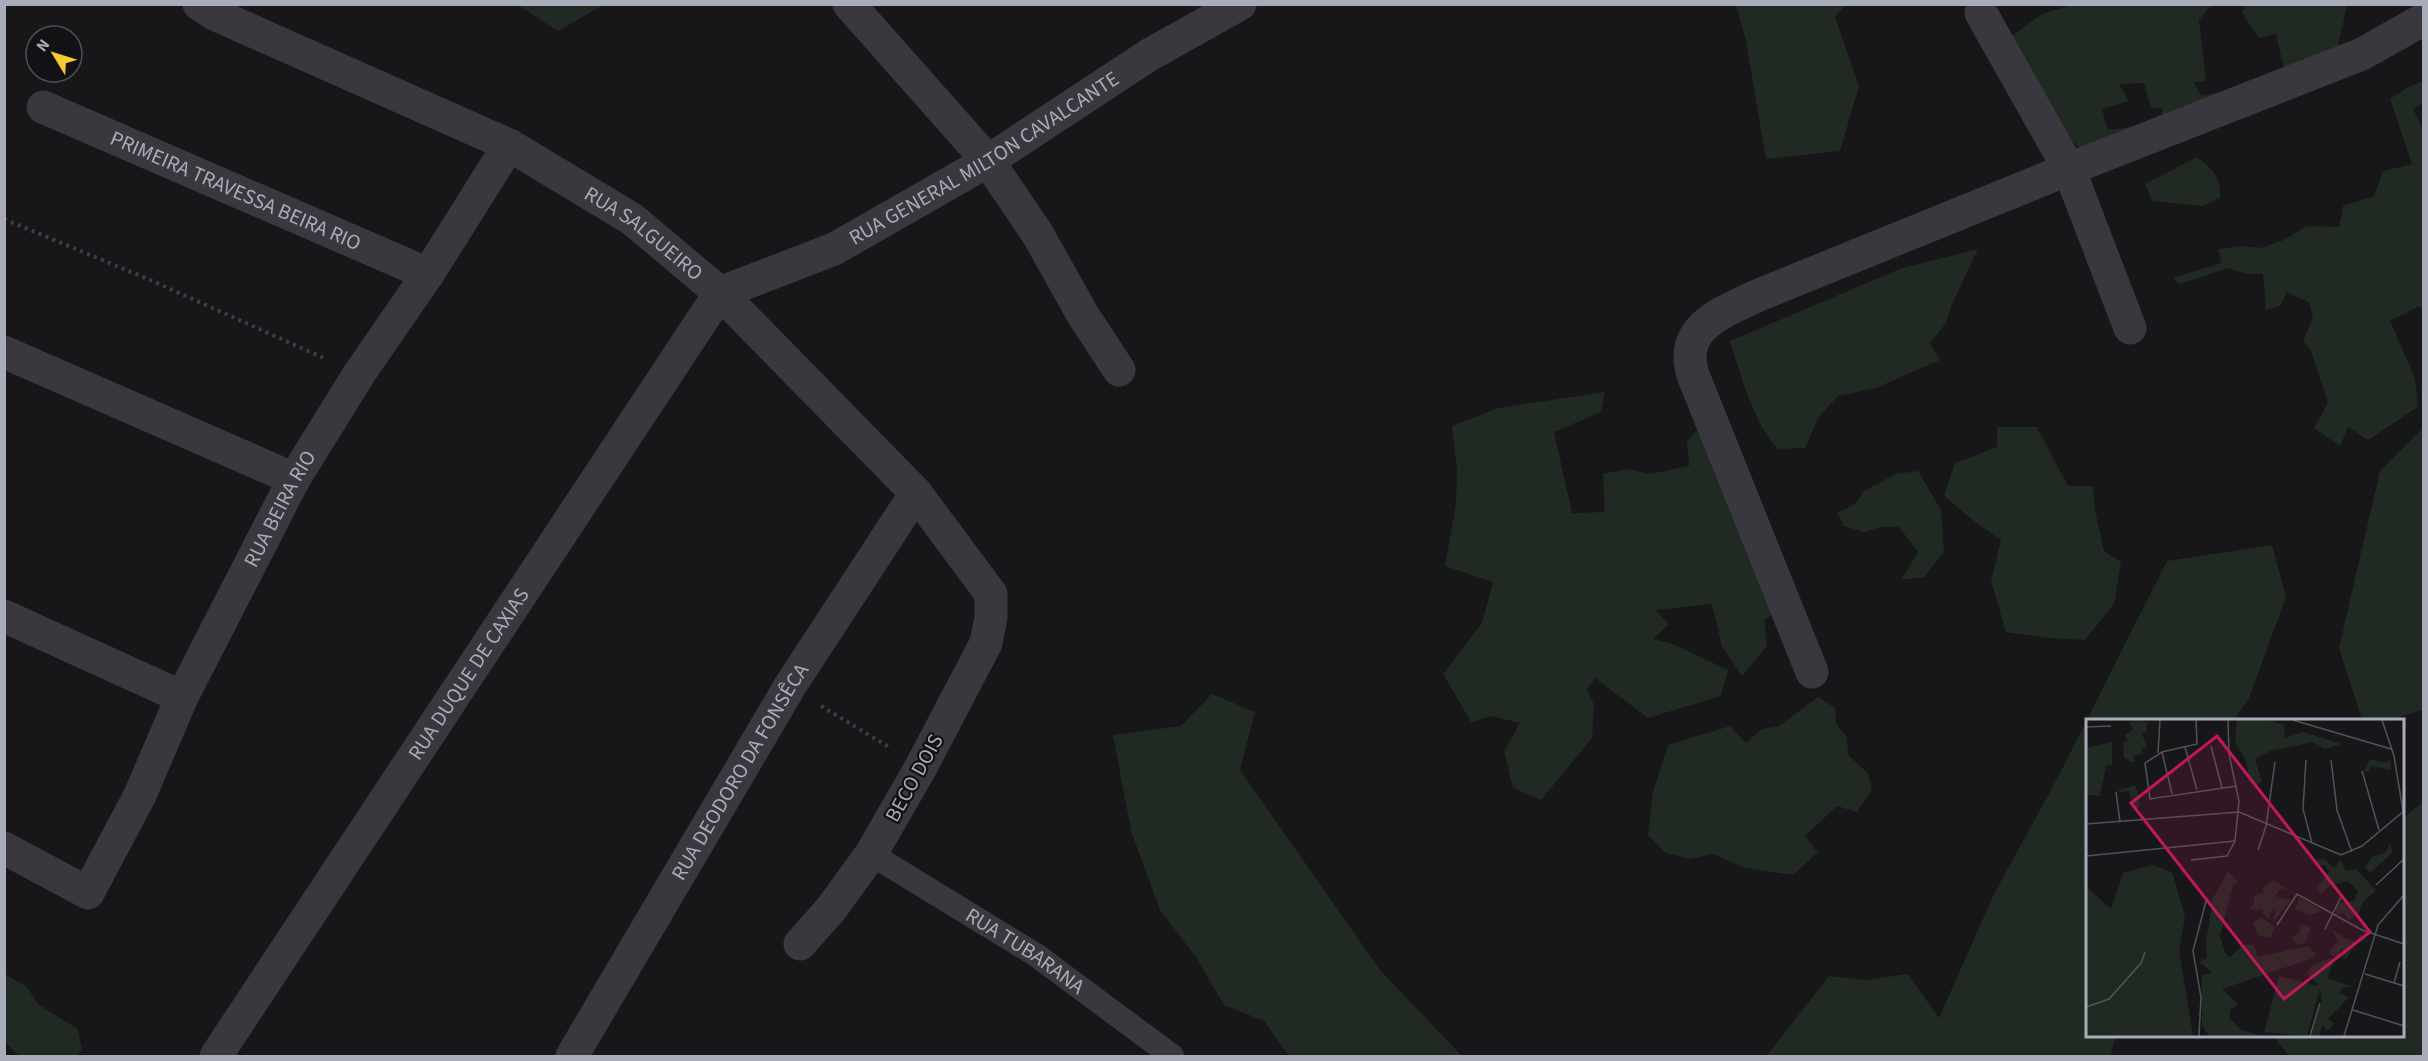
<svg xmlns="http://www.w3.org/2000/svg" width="2428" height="1061" font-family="'Source Sans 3',sans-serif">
	<rect width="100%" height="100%" fill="#171719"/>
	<g fill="#212923">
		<path d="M518,5V4L603,5L558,31Z"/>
		<path d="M1736,5H1845L1835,17L1859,86L1840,151L1766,159L1746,41Z"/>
		<path d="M2072,5H2211L2199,20L2206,81L2194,82L2201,96L2231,90L2157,133L2163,109L2151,108L2144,83L2119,84L2129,101L2102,109L2108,130L2145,125L2095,161L2009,87L2006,40L2044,13Z"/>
		<path d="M2246,5H2347L2336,55L2286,77L2276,34L2259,38L2242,13Z"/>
		<path d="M2423,81V103L2413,109L2424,131L2423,313L2420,306L2390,321L2415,378L2418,407L2368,440L2348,427L2340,446L2314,428L2328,403L2311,351L2303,340L2313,318L2310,303L2287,292L2280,306L2266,310L2263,274H2248L2228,268L2180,284L2172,278L2222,263L2218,249L2241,246L2260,248L2284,240L2307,226L2339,227L2343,206L2374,196L2383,171L2412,164L2390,99L2408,87Z"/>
		<path d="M2197,157C2213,169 2221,178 2220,198L2203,206L2152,201L2145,184Z"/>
		<path d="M1978,249L1952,304L1946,323L1930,343L1940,360L1876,388L1838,396L1818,418L1805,448L1779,449C1756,431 1739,370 1730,341L1902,268Z"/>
		<path d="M1605,392L1601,412L1554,432L1572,513L1605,512L1603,474L1627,469L1650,474L1689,466L1687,442L1706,418L1783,607L1764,620L1767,646L1742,676L1722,647L1712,604L1655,610L1669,624L1653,639L1673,644L1728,670L1721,696L1648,718L1595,678L1587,689L1594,705L1592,738L1541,800L1513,788L1504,751L1520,723L1491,716L1471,722L1443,674L1482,623L1493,582L1445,566L1456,504L1457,469L1452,426L1498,408Z"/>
		<path d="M1997,427H2037L2068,486H2093L2095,510L2104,551L2121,562L2114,604L2085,640L2048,638L2006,632L1991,581L2001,540L1974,521L1944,496L1955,463L1997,447Z"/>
		<path d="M2422,429L2423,710L2389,720H2362L2339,648L2380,471Z"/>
		<path d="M1918,471L1941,510L1944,552L1924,577L1901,580L1918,552L1899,527H1881L1864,532L1844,526L1837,513L1855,504L1864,491L1896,474Z"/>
		<path d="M2272,545L2286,597L2249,698L2234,720H2088V1036H2116L2110,1056H1769L1768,1054L1829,976L1866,980L1908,974L1939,1018L1994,894L2058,777L2167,561Z"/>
		<path d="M1212,694L1255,712L1240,770L1380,970L1462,1056H1289L1264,1021L1224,1005L1196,957L1160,910L1131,831L1113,735L1181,726Z"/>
		<path d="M1818,697L1835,708L1836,724L1847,737L1848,755L1868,773L1872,790L1857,812L1837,806L1805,836L1818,852L1793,875L1745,868L1713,854L1689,859L1666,853L1648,835L1653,792L1668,745L1730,726L1746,743L1762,729L1779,726Z"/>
		<path d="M2423,802V1056H2289L2273,1036H2402L2403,818Z"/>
		<path d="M5,974L26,986L39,1005L78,1029L82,1050L77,1056H19L5,1041Z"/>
	</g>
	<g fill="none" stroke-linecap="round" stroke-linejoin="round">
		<g stroke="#3e3f45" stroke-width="4" stroke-dasharray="3 4.5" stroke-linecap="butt">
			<path d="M4,219L148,279L326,359"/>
			<path d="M821,706L889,747"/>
		</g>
		<path stroke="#38383e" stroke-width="24" id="s1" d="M871,854L1036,955L1172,1056"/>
		<g stroke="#38383e" stroke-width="33">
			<path id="s2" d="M199,4L214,14L509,145L632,219L720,293L916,493L991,594V617L986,643L921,767L871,854L831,909L800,944"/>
			<path d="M849,4L988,161L1037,233L1083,315L1119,370"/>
			<path d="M1981,13L2069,169L2130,328"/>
			<path id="s3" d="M43,107L428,274"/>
			<path d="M4,352L294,479"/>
			<path d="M4,616L182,697"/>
			<path d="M1812,672L1693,375C1678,326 1724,312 1759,295L2069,169L2362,54L2424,19"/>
			<path id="s4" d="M4,848L88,893L140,795L182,697L294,479L359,374L428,274L509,145"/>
			<path id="s5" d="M216,1056L720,293L834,249L988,161L1149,55L1240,4"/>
			<path id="s6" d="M572,1056L790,686L916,493"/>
		</g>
	</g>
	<g text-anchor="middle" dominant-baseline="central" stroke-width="4.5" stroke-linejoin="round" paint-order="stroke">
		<g font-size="21" fill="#a9acb9" stroke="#121214">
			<text stroke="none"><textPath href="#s5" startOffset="1212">RUA GENERAL MILTON CAVALCANTE</textPath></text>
			<text stroke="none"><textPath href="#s3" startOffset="210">PRIMEIRA TRAVESSA BEIRA RIO</textPath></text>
			<text stroke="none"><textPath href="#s2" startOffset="502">RUA SALGUEIRO</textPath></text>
			<text stroke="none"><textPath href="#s4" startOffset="525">RUA BEIRA RIO</textPath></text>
			<text stroke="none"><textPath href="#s5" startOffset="458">RUA DUQUE DE CAXIAS</textPath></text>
			<text stroke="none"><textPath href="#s6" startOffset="330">RUA DEODORO DA FONSÊCA</textPath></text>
			<text transform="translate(914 778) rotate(-61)">BECO DOIS</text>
			<text stroke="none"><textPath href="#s1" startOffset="182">RUA TUBARANA</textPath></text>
		</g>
	</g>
	<g transform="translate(2086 719)">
		<rect width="318" height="318" fill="#171719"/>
		<path d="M50,1L64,4L60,6L61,13L56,15L61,28L55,30L57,35L47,37L50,42L46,44L38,38L37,24L41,22L39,16L47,10L43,4ZM151,1H181L198,6L199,19L217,13L255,25L239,30L227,23L184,32L169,40L176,63L169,66L164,64L160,42L149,23ZM26,23V46L20,47L14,77L1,76L0,29ZM304,38L305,51L285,47L283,53L278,52L284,40L301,44ZM49,66L53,77V88L47,90L43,71L37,74L31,72ZM304,125L307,133L284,154L279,148L287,137L299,134ZM238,140L248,149L255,141L260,152L270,150L290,171L277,183L272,196L262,201L258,194L250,196L251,185L268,182L272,172L262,162L245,166L235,175L230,169L243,153L239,146H230V141ZM66,146L86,153L99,197L93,232L107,317H0V167L25,190L37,154ZM142,153L153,163L147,166L134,217L139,234L144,238L157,226H168L172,238L222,227L230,235L227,239L136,270L152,285L144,291V300L156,311L176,317H123L116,307V256L127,254L113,243L121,239L120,223L127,179ZM188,161L201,171L194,170L189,177L205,181L190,200H186L190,193L187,189L183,200L177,195V189L172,192L163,189L168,185V176L178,174L176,169ZM213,178L229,187L236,192L224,196L209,191ZM176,199L189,208L185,218L173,217L168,207L167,203ZM214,205L225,208L219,224L211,226L206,219L214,213ZM246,210L260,220L270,222L274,216L283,224L274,219L260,240L255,239L259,232L256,230L251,238L245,236L243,231L252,222ZM243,239L249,240L241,259L268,268L256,269L253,274L263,278L242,300L248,304L246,308L241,312L236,306L233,317H225L236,282L234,269L221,317L178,313L193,257L233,267L221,254L226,247Z" fill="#212923"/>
		<path fill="none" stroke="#515359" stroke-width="1.5" d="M110,1L111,25L76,33L59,44L64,80L151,67M207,1L305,30M296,1L308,37L317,92M0,8L25,7M125,27L136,69M99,28L111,71M76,33L86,75M72,34L74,1M220,41L217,90L226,124M245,41L251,91L266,133M276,52L293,111M30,73L34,103M0,105L153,93L255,136L276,127L318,92M172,131L180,107L189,43M0,137L149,122M105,141L141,137L149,122L153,82L143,35L142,1M0,159V226M290,166L318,140M191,206L211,175L276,211L318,225M239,210L255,178M279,255L318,267M308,264L314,243M0,288L23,280L55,244L59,233M267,291L318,307M113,317L115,278L107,232L120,182M224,317L234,284M258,317L292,206L318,176"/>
		<path fill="#c2185b" fill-opacity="0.15" stroke="#c2185b" stroke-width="3" d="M131,17L284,213L198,280L45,84Z"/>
		<rect width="318" height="318" fill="none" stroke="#a9acb9" stroke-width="3"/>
	</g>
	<rect width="2428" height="1061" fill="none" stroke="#a9acb9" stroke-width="12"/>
	<g transform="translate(54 54) rotate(308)"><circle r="28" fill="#121214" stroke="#4e5056" stroke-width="1.5"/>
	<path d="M0-4.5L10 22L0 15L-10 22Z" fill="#f5ca33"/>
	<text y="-9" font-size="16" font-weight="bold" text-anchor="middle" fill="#a9acb9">N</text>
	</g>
</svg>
